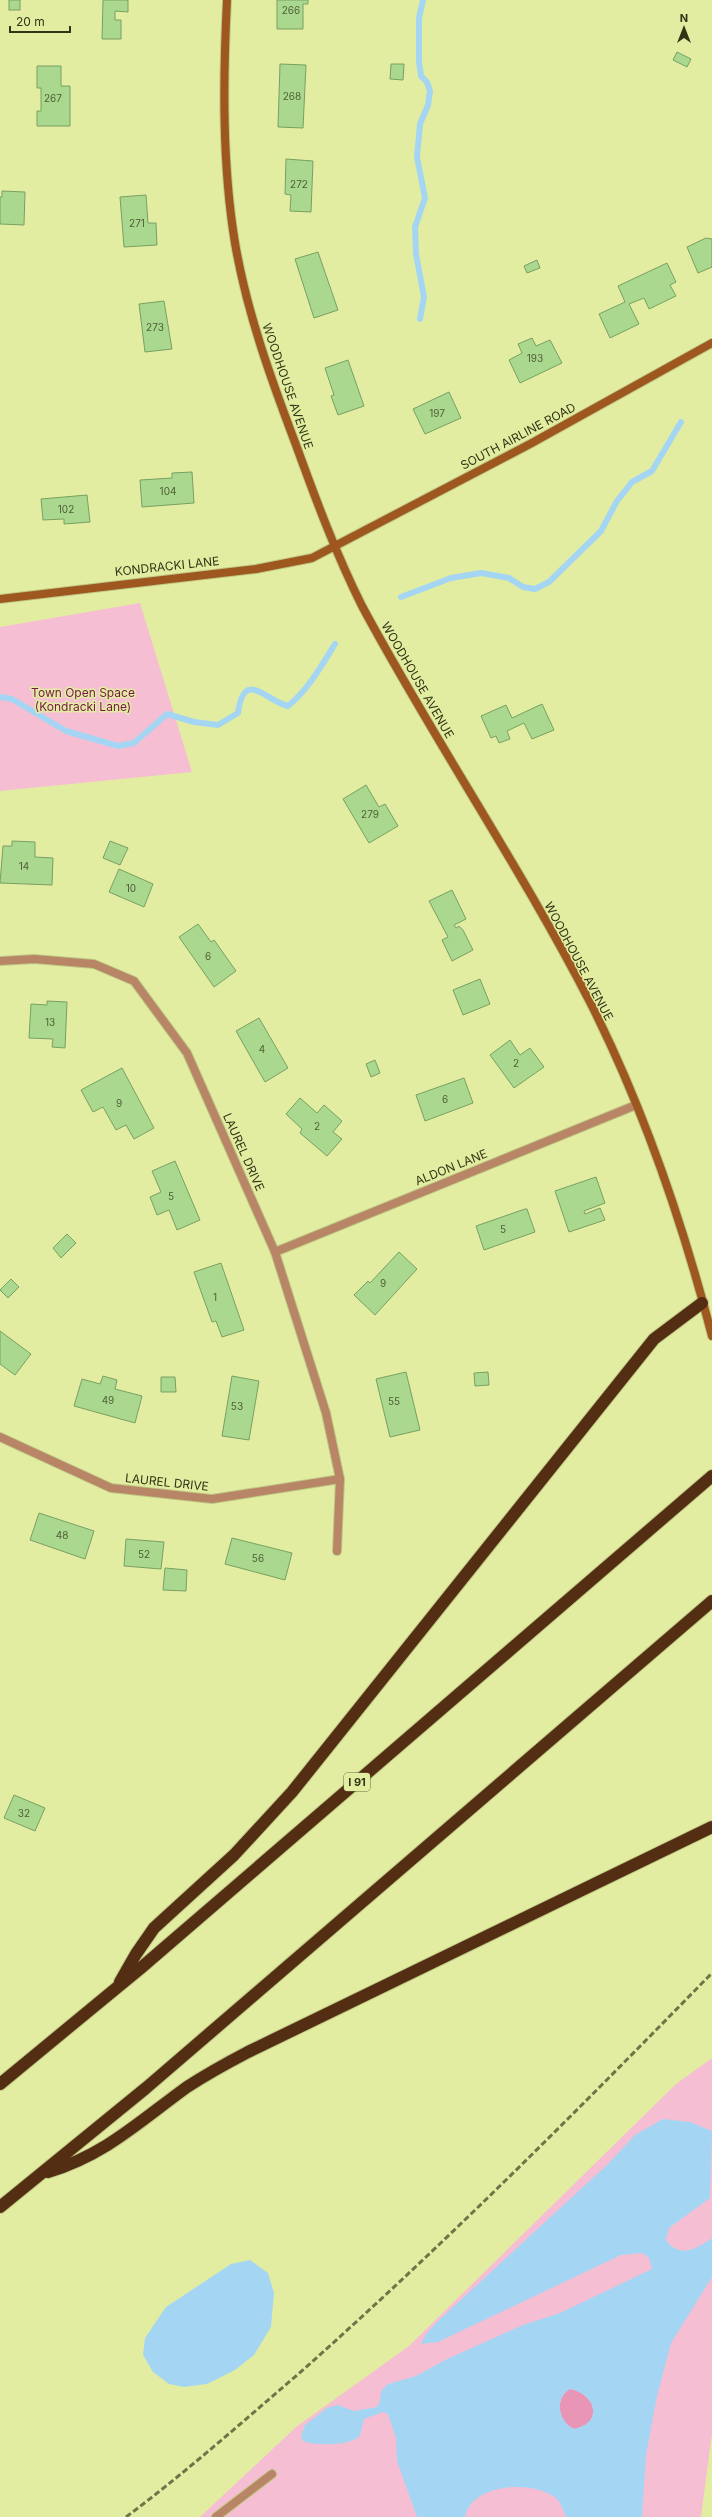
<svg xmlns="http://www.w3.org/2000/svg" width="712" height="2517" font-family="Inter,sans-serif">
	<rect width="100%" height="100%" fill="#e3eda1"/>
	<g fill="#f6bed3">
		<path d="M140,603L192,772L0,791V627Z"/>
		<path d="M712,2058V2433L701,2517H200L296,2427L409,2346L676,2084Z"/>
	</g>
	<path fill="#e995b6" d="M570,2389C596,2394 604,2423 574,2429C558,2422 554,2398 570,2389Z"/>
	<g fill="#a4d6f3" fill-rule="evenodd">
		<path d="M663,2119L690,2122L712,2131L710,2198L669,2228L666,2240C680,2259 696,2249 712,2238V2277L671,2343L657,2396L646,2455L642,2517H566C563,2510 561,2503 556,2498C532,2480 472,2483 465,2517H417L397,2461L396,2438L388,2414L383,2412L364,2419L360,2436C350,2446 316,2446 303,2441L301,2436L305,2425L327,2408L338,2405L354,2411L377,2407L380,2401L381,2391L388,2384L416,2376L445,2360L523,2325L560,2313L652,2269L649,2258L642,2253L621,2255L438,2342L421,2344L427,2333L438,2321L609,2163L635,2135ZM570,2389C596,2394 604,2423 574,2429C558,2422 554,2398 570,2389Z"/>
		<path d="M250,2260L268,2273L274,2293L271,2327L254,2355L235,2370L207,2384L184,2387L169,2384L153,2372L143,2355L145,2338L166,2307L231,2264Z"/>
	</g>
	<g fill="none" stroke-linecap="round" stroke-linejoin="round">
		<g stroke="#a4d6f3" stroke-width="6">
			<path d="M420,319L424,297L416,254L415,227L425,198L417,157L420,124L428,105L430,91L427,82L421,76L419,62V18L423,0"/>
			<path d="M401,597L451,578L481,573L509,578L523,587L535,589L549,582L601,531L617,501L632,482L652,471L681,422"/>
			<path d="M0,697L12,699L66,731L118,746L134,743L167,714L194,722L218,725L238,713C244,667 267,702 288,706C308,690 322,665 335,644"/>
		</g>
	</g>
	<g fill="#a9d88e" stroke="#79a062">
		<rect x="9" y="0" width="11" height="10"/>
		<path d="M103,0H128V12L115,11V20H121V39H102Z"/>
		<path d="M277,0H308V4H303V29H277Z"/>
		<path d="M677,52L691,59L687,67L673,60Z"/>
		<path d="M280,64L306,65L303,128L278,127Z"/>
		<path d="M391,64H404L403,80L390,79Z"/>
		<path d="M37,66H61V86H70V126H37V111H41V88H37Z"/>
		<path d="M286,159L313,161L311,212L290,211L291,195L285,194Z"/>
		<path d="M2,191L25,192L24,225L0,224V197H2Z"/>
		<path d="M146,195L148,223H156L157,245L124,247L120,197Z"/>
		<path d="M706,238L712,239V267L698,273L687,247Z"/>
		<path d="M318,252L338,310L314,318L295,259Z"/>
		<path d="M537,260L540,268L527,273L524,266Z"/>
		<path d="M667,263L676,282L670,285L676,296L649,309L644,298L629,304L639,324L610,338L599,314L625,302L618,286Z"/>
		<path d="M164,301L172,349L145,352L139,304Z"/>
		<path d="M532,338L536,346L550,340L562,363L520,383L509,360L522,353L518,344Z"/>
		<path d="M348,360L364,406L338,415L331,396L334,395L325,368Z"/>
		<path d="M449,392L461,418L425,434L413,409Z"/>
		<path d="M192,472L194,503L142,507L140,480L172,478V473Z"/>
		<path d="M87,495L90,522L64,524V519L43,520L41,499Z"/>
		<path d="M542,704L554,730L532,739L524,723L507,731L510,739L499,743L496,736L491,738L481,716L506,705L512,718Z"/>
		<path d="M366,785L379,807L385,804L398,826L369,843L343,799Z"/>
		<path d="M12,841L35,842V857L53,858L52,885L0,883L3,846H12Z"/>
		<path d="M110,841L128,848L120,865L103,858Z"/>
		<path d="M119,869L153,884L144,907L109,892Z"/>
		<path d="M452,890L466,919L454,925L456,928L459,926L463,930L473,950L452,961L442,940L448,937L429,901Z"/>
		<path d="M198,924L211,942L214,940L236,971L214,987L179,937Z"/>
		<path d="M480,979L490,1004L463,1015L453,990Z"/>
		<path d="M47,1001L67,1002L65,1048L52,1047L53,1039L29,1038L31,1004L47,1005Z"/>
		<path d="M259,1018L288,1068L265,1082L236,1031Z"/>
		<path d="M510,1040L520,1055L530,1048L544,1067L514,1088L490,1055Z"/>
		<path d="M375,1060L380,1073L371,1077L366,1064Z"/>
		<path d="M122,1068L154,1128L134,1139L126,1125L116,1130L103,1107L93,1112L81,1090Z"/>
		<path d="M464,1078L473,1103L425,1121L416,1095Z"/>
		<path d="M300,1098L317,1113L324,1105L342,1121L333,1132L342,1139L327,1156L300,1133L302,1129L286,1114Z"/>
		<path d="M175,1161L200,1220L177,1230L169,1210L157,1215L150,1197L161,1192L152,1171Z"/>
		<path d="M596,1177L605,1203L584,1211L585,1214L600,1208L605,1220L569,1232L555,1191Z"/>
		<path d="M525,1209H527L535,1232L484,1250L476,1226Z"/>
		<path d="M67,1234L76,1243L61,1258L53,1248Z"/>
		<path d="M399,1252L417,1269L375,1315L354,1295L368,1281L370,1283Z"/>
		<path d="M221,1263L244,1330L222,1337L216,1321L212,1322L194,1272Z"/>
		<path d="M11,1279L19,1287L8,1298L0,1290Z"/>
		<path d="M0,1331L31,1354L15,1375L0,1364Z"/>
		<path d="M406,1372L420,1430L390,1437L376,1379Z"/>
		<path d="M488,1372L489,1385L475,1386L474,1373Z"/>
		<path d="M103,1376L117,1380L115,1389L142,1396L135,1423L74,1406L82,1379L100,1384Z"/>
		<path d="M232,1376L259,1381L249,1440L222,1436Z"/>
		<path d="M161,1377H175L176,1392H161Z"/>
		<path d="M39,1513L94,1531L85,1559L30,1540Z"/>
		<path d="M232,1538L292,1553L285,1580L225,1564Z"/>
		<path d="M126,1539L164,1542L161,1569L124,1566Z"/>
		<path d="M165,1568L187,1570L186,1591L163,1590Z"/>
		<path d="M14,1795L45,1808L35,1831L4,1818Z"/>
	</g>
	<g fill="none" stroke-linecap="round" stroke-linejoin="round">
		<defs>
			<path id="service" d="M216,2517L272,2474"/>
			<g id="minor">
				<path d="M0,961L34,959L94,964L134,981L187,1053L275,1252L326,1413L340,1479L337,1551"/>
				<path d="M275,1252L636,1105"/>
				<path d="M0,1437L111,1488L212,1499L340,1479"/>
			</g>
			<g id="secondary">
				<path d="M227,0C223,80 222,164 235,243C247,313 271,379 296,445C316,500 336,554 362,606C435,742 522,869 592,1006C644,1110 683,1224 712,1336"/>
				<path d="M0,599L256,569L312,558L530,444L712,343"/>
			</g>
			<g id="motorway">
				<path d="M120,1982L136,1954L154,1928L234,1855L292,1792L654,1339L702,1303"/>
				<path d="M0,2084L142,1967L712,1476"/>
				<path d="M48,2172C105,2155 140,2121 187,2087C207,2074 227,2063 248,2052L712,1827"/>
				<path d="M0,2207L146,2088L712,1601"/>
			</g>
		</defs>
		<use href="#service" stroke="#bfc885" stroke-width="10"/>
		<use href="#minor" stroke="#bfc885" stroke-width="10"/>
		<use href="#secondary" stroke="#bfc885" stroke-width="10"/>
		<use href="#motorway" stroke="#bfc885" stroke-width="14"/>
		<use href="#service" stroke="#b88666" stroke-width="8"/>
		<use href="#minor" stroke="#b88666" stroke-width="8"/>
		<use href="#secondary" stroke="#9e571f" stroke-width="8"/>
		<use href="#motorway" stroke="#542e13" stroke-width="12"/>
		<path stroke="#6e7546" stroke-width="3" stroke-dasharray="6 3" stroke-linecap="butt" d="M126,2517C185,2473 240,2424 296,2376C441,2248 577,2111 712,1973"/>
	</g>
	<g text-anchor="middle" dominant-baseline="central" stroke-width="3" stroke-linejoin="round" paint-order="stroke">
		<g font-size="10" fill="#4f5e34">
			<text x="291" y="10">266</text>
			<text x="292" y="96">268</text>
			<text x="53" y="98">267</text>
			<text x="299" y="184">272</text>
			<text x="137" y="223">271</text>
			<text x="155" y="327">273</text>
			<text x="535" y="358">193</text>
			<text x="437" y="413">197</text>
			<text x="168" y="491">104</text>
			<text x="66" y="509">102</text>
			<text x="370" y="814">279</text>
			<text x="24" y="866">14</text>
			<text x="131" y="888">10</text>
			<text x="208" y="956">6</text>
			<text x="50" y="1022">13</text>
			<text x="262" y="1049">4</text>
			<text x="516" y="1063">2</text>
			<text x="445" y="1099">6</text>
			<text x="119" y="1103">9</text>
			<text x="317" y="1126">2</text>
			<text x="171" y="1196">5</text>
			<text x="503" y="1229">5</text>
			<text x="383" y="1283">9</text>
			<text x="215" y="1297">1</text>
			<text x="108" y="1400">49</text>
			<text x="394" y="1401">55</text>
			<text x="237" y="1406">53</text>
			<text x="62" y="1535">48</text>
			<text x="144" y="1554">52</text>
			<text x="258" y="1558">56</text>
			<text x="24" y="1813">32</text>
		</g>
		<rect fill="#e3eda1" stroke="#666c40" stroke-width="1" x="344" y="1773" width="26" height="18" rx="3"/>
		<g font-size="11" font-weight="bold" fill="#313516">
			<text x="357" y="1782">I 91</text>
		</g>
		<g font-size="12" fill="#313516" stroke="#e3eda1">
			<text transform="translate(288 386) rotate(71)">WOODHOUSE AVENUE</text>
			<text transform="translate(518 436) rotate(-28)">SOUTH AIRLINE ROAD</text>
			<text transform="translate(167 566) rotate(-6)">KONDRACKI LANE</text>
			<text transform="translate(418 680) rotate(60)">WOODHOUSE AVENUE</text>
			<text transform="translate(579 961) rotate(62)">WOODHOUSE AVENUE</text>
			<text transform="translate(244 1152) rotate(66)">LAUREL DRIVE</text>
			<text transform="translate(451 1167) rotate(-22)">ALDON LANE</text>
			<text transform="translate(167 1482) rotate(6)">LAUREL DRIVE</text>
		</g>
		<g font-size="12" fill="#781549" stroke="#e3eda1">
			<text x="83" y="692">Town Open Space<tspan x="83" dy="14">(Kondracki Lane)</tspan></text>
		</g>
	</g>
	<g transform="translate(684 28)" stroke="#e3eda1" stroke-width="3" paint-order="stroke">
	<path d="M0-3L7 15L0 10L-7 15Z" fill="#313516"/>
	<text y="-6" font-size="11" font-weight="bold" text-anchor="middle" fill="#313516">N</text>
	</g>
	<path d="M10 26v6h60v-6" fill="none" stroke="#313516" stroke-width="2"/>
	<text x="16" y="26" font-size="12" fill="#313516" stroke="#e3eda1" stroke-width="3" paint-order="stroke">20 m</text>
</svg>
